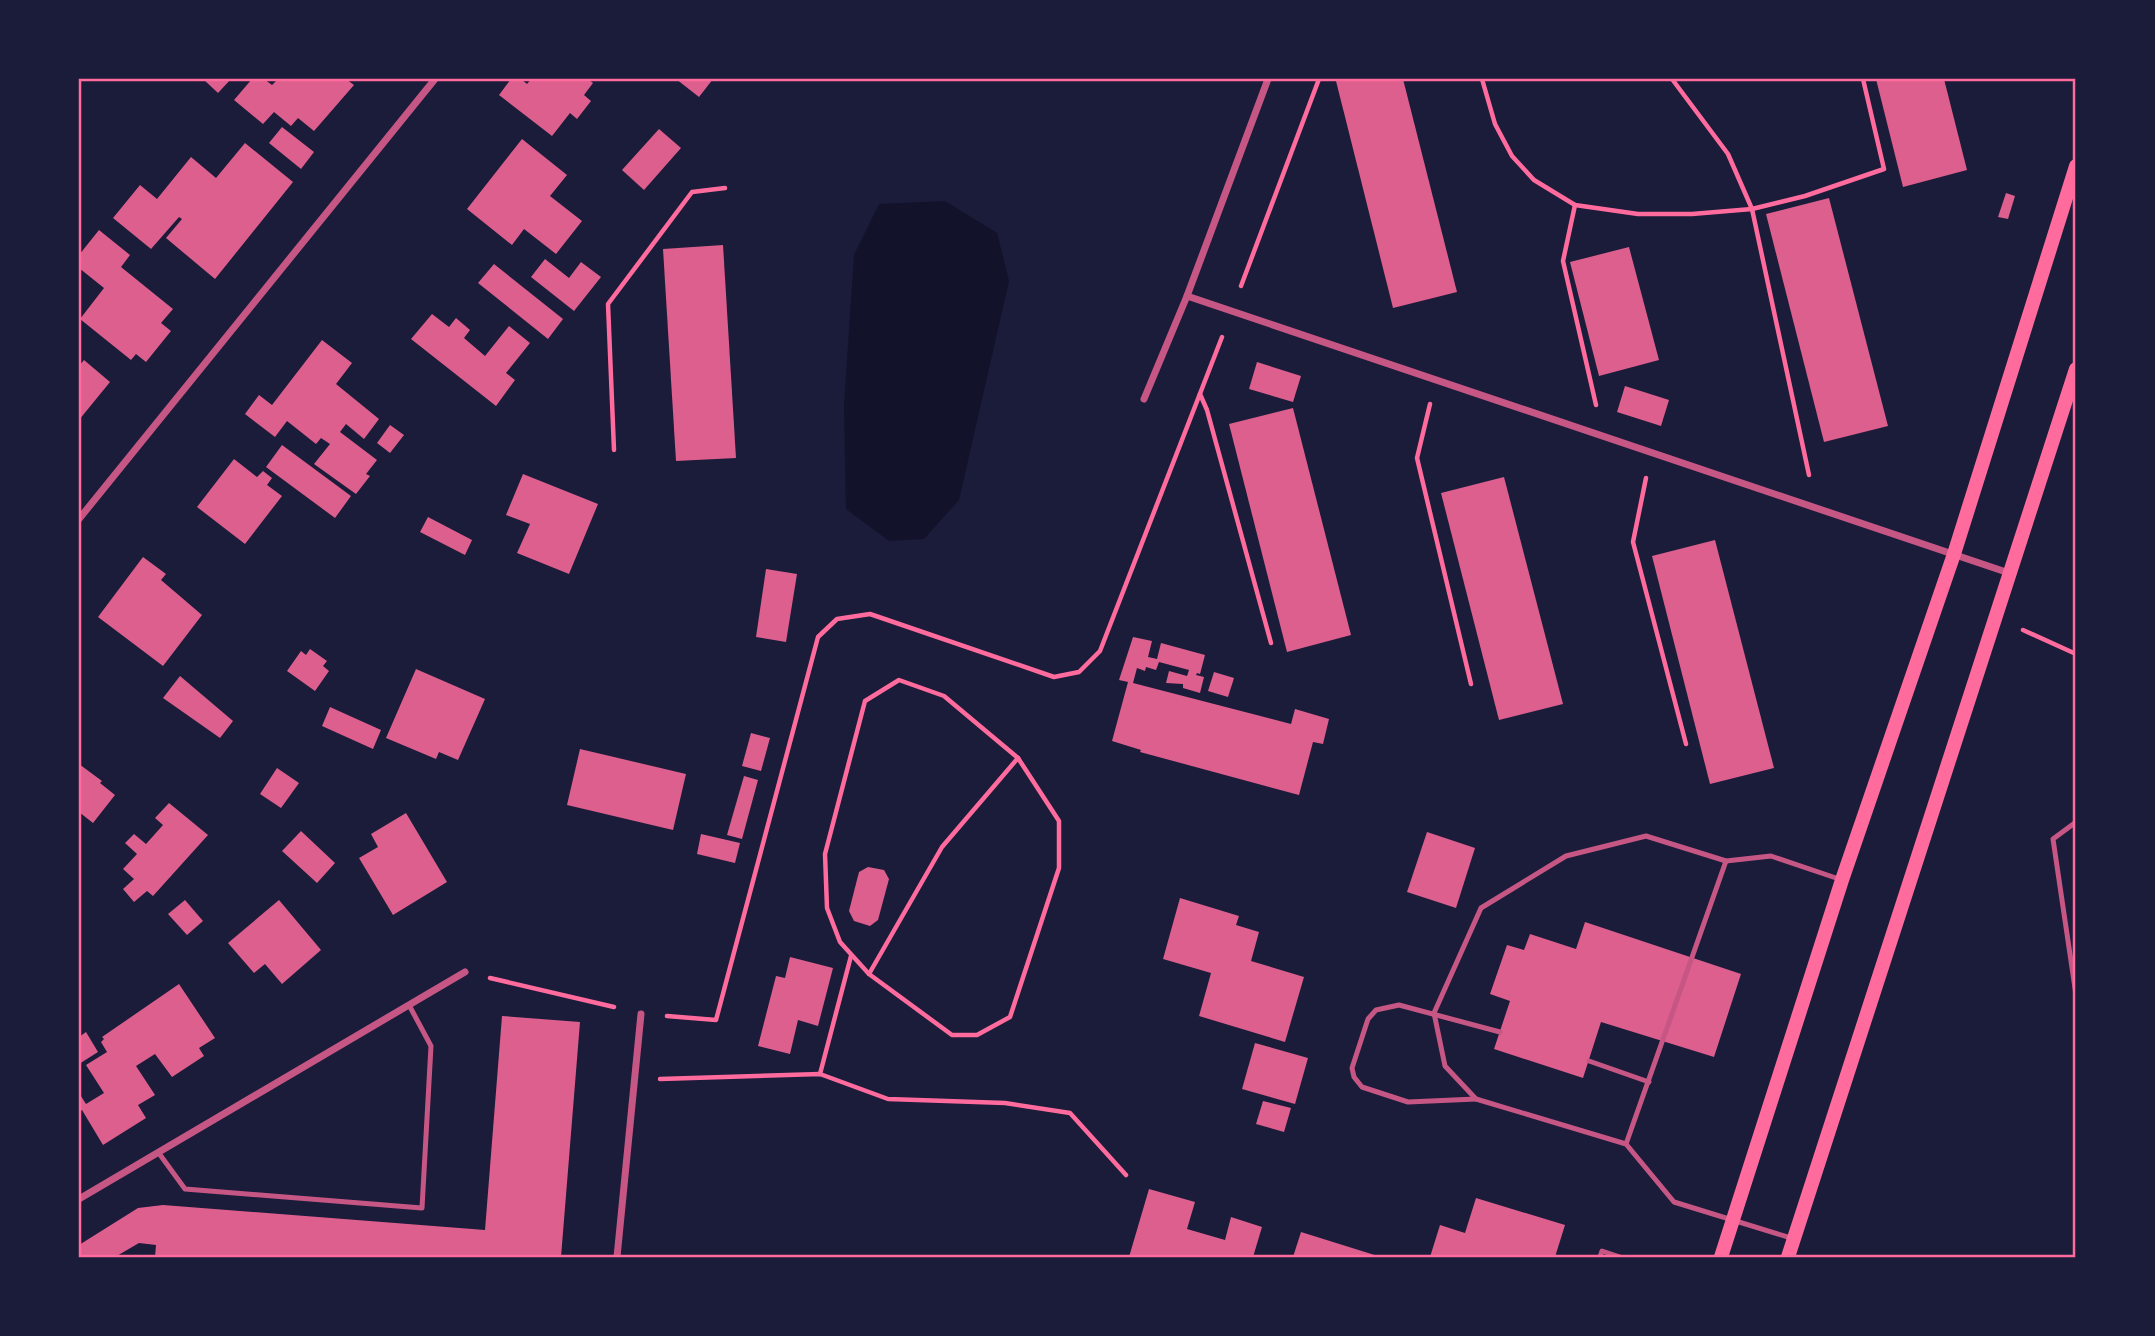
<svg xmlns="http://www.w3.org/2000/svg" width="2155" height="1336" font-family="Signika,sans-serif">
	<rect width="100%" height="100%" fill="#1b1b3a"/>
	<path fill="#12122b" d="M945,201L997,233L1009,281L959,500L924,539L889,541L846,509L844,405L854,255L879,204Z"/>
	<g fill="#dd5f8e">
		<path d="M203,79H231L218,93Z"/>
		<path d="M252,79H264L272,85L278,79H346L354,85L314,131L298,118L291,126L274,112L263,124L234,100Z"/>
		<path d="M511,79H521L527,84L531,79H588L593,83L584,95L591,101L577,119L570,113L552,136L499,95Z"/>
		<path d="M676,79H713L699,97Z"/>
		<path d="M1343,79H1403L1457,292L1393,308L1336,81Z"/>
		<path d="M1876,79H1944L1967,170L1903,187Z"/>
		<path d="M282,127L314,152L301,169L269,143Z"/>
		<path d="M659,129L681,148L644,190L622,170Z"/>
		<path d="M522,139L567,175L550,196L582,221L556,254L524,229L512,245L467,209Z"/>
		<path d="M245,143L293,182L215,279L166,238L182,219L179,217L151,249L113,218L140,185L157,199L191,157L216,178Z"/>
		<path d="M2006,193L2015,196L2008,219L1998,217Z"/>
		<path d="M1829,198L1888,426L1824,442L1766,214Z"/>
		<path d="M99,230L130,255L121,267L173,309L161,323L171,331L146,362L136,354L131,360L80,319L104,288L79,268V255Z"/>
		<path d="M723,245L736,458L676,461L663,249Z"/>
		<path d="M1629,247L1659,360L1599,376L1570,262Z"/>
		<path d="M545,259L569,278L581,262L601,277L574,311L531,277Z"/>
		<path d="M494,264L563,319L548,339L478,283Z"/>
		<path d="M432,314L449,327L456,318L470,330L464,338L485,356L509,326L530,343L506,373L515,380L496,406L411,339Z"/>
		<path d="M322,340L352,363L336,384L379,419L364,439L346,424L340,432L377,460L366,474L370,476L356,494L314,464L330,444L321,438L316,444L287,421L275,437L245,414L259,395L272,405Z"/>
		<path d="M84,360L110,382L79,420V366Z"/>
		<path d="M1257,362L1301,376L1293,402L1249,389Z"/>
		<path d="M1625,386L1669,400L1661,426L1617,412Z"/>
		<path d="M1293,408L1351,635L1287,652L1229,424Z"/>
		<path d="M390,425L404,435L390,453L377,443Z"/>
		<path d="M282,445L351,496L335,518L266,467Z"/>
		<path d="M234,459L257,477L263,471L272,478L267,485L282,496L245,544L197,507Z"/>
		<path d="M523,474L598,504L569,574L517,553L530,524L506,515Z"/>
		<path d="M1504,477L1563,704L1499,720L1441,493Z"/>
		<path d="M428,517L472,540L465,555L420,532Z"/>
		<path d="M1715,540L1774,768L1710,784L1652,556Z"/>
		<path d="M143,557L166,574L161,580L202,615L163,666L98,617Z"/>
		<path d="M766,569L797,574L786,642L756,637Z"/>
		<path d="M1133,637L1152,641L1148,657L1157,659L1161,643L1205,655L1200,674L1197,673L1196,675L1204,677L1200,693L1183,688V684L1166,683L1169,671L1187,676L1189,670L1159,662L1156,670L1146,667L1145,671L1137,668L1133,683L1291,724L1295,709L1329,719L1323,744L1313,742L1299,795L1140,752L1141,750L1112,741L1128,682L1119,680Z"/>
		<path d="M310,649L327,661L323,666L329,671L315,691L287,671L301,651L306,655Z"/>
		<path d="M416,669L485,699L458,760L439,752L436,759L386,738Z"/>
		<path d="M1214,672L1234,678L1228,697L1208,691Z"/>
		<path d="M180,676L233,721L220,738L163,698Z"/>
		<path d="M330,707L381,730L373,749L322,726Z"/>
		<path d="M751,733L770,738L761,771L742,766Z"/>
		<path d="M580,749L686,774L673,830L567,805Z"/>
		<path d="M79,764L102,781L100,783L115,795L93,823L79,812Z"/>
		<path d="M277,768L299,783L281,808L260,794Z"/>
		<path d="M744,776L758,780L742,839L727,835Z"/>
		<path d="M169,803L208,835L153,896L147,891L134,902L123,889L134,879L123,869L137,854L125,843L134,834L146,844L163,825L155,818Z"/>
		<path d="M406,813L447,882L393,915L359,858L378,847L371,834Z"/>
		<path d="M301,831L335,863L317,883L282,851Z"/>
		<path d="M1427,832L1475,848L1456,908L1407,892Z"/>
		<path d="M701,834L740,843L735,863L697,854Z"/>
		<path d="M868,867L884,870L889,879L878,920L870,926L854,921L849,911L859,872Z"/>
		<path d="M1180,898L1239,916L1236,925L1259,932L1251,961L1304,977L1285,1042L1199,1016L1211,973L1163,959Z"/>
		<path d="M185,900L203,921L187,935L168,914Z"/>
		<path d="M279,900L321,950L282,984L265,964L254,973L228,943Z"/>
		<path d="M1585,922L1741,974L1714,1057L1601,1022L1583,1078L1494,1049L1510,1001L1490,994L1507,945L1524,950L1530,934L1576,949Z"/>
		<path d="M790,957L833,968L818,1026L798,1020L790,1054L758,1046L776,976L785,978Z"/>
		<path d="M179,984L215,1038L199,1048L204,1056L172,1077L155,1054L136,1066L155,1095L138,1105L146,1118L103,1145L82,1110L79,1112V1093L86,1104L104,1093L86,1065L107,1052L101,1042L104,1039L102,1037Z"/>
		<path d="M502,1016L580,1022L561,1257H155L156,1245L139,1243L115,1257H79V1245L138,1208L163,1205L485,1230Z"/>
		<path d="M86,1032L98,1052L79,1064V1037Z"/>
		<path d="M1255,1043L1308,1058L1295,1104L1242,1089Z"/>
		<path d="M1263,1101L1291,1108L1284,1132L1256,1124Z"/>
		<path d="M1149,1189L1195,1202L1187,1229L1225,1240L1231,1217L1262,1227L1253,1257H1129Z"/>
		<path d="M1476,1198L1565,1225L1555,1257H1430L1440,1225L1465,1233Z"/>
		<path d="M1301,1232L1381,1257H1293Z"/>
	</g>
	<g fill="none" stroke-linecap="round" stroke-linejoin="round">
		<g stroke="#ff6b9d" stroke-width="4.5">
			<path d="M1482,79L1495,124L1512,156L1534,180L1575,205L1638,214H1692L1752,209L1805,196L1884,169L1863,79"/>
			<path d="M1672,79L1728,154L1752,209L1809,475"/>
			<path d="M1575,205L1563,261L1596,405"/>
			<path d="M1241,286L1319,79"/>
			<path d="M1200,394L1207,410L1271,643"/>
			<path d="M1430,404L1417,458L1471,684"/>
			<path d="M614,450L608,304L692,192L725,188"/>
			<path d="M1646,478L1633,542L1686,744"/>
			<path d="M2023,630L2076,654"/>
			<path d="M899,680L944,696L1018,758L1059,821V868L1010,1017L977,1035H952L869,974L840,942L827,908L825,854L865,701Z"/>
			<path d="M869,974L942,847L1018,758"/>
			<path d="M490,978L614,1007"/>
			<path d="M667,1016L716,1020L818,637L837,619L870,614L1054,677L1079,672L1100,651L1222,337"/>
			<path d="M820,1074L851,956"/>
			<path d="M660,1079L820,1074L888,1099L1005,1103L1070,1113L1126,1175"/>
		</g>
		<g stroke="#c65784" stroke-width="5">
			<path d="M2076,822L2053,839L2076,995"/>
			<path d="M1589,1061L1649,1082"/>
			<path d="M1476,1099L1408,1102L1362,1087L1354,1077L1352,1068L1368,1019L1376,1010L1399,1005L1500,1032"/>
			<path d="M1626,1144L1726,861"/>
			<path d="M158,1152L185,1189L422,1208L431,1046L409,1005"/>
			<path d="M1791,1238L1674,1202L1626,1144L1476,1099L1445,1066L1434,1013L1481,908L1566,856L1646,836L1726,861L1771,856L1839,879"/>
			<path d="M1600,1257L1602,1251L1620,1257"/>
		</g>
		<g stroke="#c65784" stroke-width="7">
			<path d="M1187,296L2009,573"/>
			<path d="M1144,399L1187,296L1268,79"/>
			<path d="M79,519L435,79"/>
			<path d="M79,1199L465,972"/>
			<path d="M617,1257L641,1014"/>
		</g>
		<g stroke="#ff6b9d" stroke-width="14">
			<path d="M1721,1257L1842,880L1954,554L2076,166"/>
			<path d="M1788,1257L2076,369"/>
		</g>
	</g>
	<rect width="2155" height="1336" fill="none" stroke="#1b1b3a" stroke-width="161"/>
	<rect x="80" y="80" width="1994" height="1176" fill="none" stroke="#ff6b9d" stroke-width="2.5"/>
</svg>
